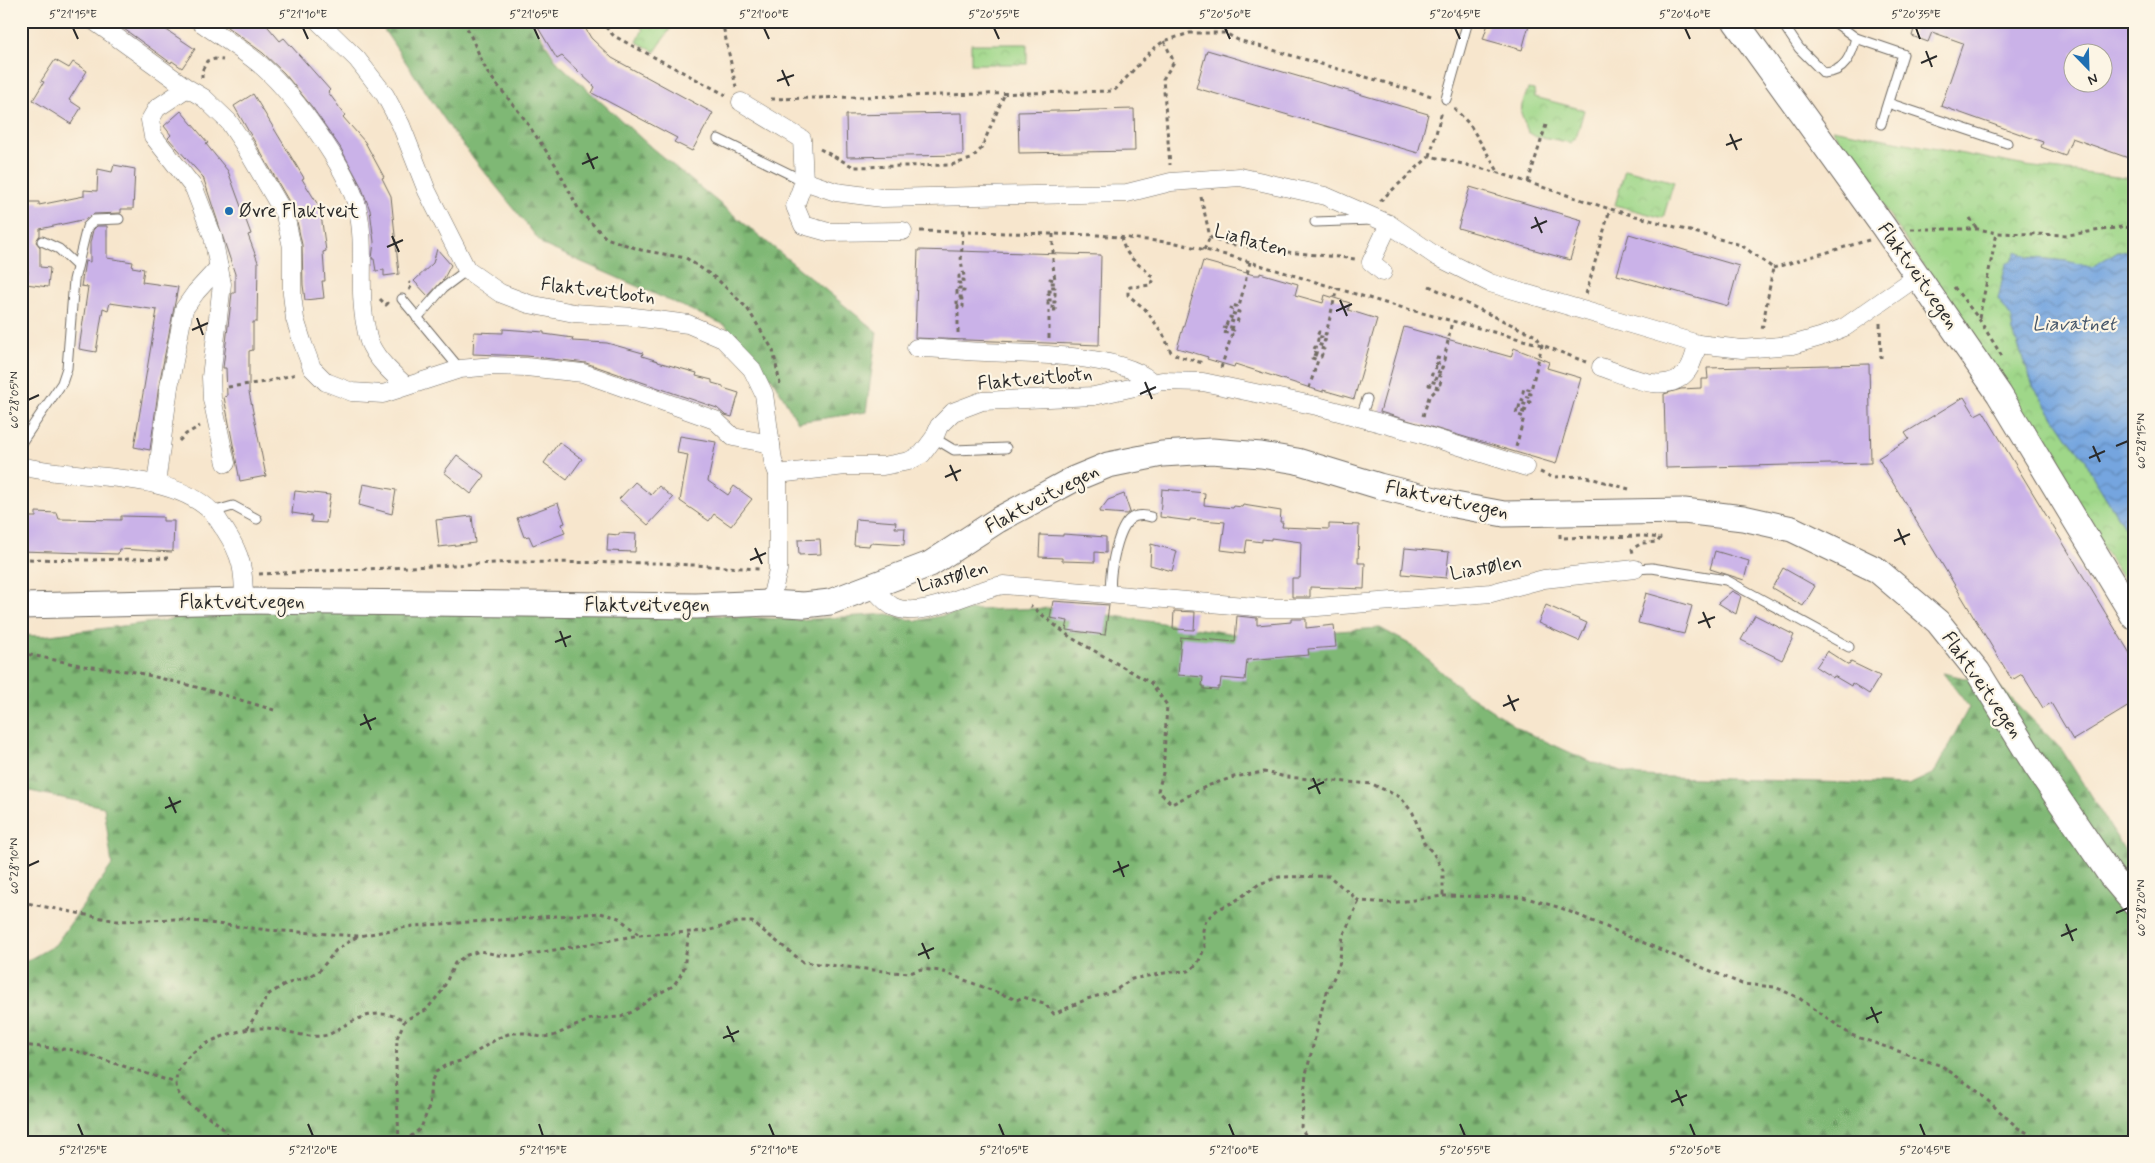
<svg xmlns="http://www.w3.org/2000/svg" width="2155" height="1163" font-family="Mynerve,sans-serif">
	<defs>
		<pattern id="forest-firs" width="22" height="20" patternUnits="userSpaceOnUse" patternTransform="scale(1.25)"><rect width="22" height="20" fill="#7fb875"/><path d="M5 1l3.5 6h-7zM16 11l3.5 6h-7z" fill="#689660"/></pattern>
		<pattern id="park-crowns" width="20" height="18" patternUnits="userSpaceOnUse" patternTransform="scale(1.25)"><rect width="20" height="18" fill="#9fd789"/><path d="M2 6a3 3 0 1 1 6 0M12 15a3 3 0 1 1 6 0" fill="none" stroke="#89b976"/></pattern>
		<pattern id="water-waves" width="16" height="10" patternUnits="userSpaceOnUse" patternTransform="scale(1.25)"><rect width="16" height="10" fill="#75a5df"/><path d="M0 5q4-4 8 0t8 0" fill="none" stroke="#6087b5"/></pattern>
	</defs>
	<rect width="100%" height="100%" fill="#fcf5e5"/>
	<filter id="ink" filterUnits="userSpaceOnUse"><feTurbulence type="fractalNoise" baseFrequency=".02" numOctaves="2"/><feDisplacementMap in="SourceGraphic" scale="10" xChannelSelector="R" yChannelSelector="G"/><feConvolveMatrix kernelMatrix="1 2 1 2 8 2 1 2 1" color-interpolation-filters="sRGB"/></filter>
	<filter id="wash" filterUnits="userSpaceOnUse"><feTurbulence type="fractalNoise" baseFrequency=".0096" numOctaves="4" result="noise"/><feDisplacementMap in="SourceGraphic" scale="20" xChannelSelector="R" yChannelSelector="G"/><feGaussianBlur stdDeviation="1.12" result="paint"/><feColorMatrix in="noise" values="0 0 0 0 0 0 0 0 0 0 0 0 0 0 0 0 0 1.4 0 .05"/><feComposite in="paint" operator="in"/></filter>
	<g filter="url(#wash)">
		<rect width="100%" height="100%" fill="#f7e6cd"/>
		<g fill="url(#forest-firs)" stroke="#557250">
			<path d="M378,21H531L558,63L653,149L877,332L866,412L798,422L773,380L725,325L543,245L455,135Z"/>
			<path d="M304,591L798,620L888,614L916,621L969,610L1061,608L1255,637L1380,628L1413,646L1464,692L1523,731L1591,762L1639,776L1909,785L1934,773L1969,707L1943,673L1999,686L2062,750L2134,865V1142H21V964L55,945L112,865L104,807L21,789V635L42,636L162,621Z"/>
		</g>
		<g fill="url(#park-crowns)" stroke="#65815a">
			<path d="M642,21H671L674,23L655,52L637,42L643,29L639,26Z"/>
			<rect x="971" y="44" width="56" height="20"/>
			<path d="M1528,89L1534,90L1535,97L1584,110L1577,135L1571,143L1548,138L1536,137L1528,132L1521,113L1522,105Z"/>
			<path d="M1832,129L2026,166L2134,179V253L2118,251L2092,268L2066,261L2027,257L1998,299L2011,317L2013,331L2033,386L2068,438L2086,460L2092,475L2134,543V597L2000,381Z"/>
			<path d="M1625,169L1674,182L1663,218L1615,205Z"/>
		</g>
		<path fill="url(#water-waves)" stroke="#506885" d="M2017,251L2027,257L2066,261L2092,267L2118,251L2134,253V543L2092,475L2086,460L2068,438L2033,386L2013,331L2011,317L1998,299L2006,264L2012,261Z"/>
		<g id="blocks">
			<g fill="#cab2e8" fill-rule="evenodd">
				<path d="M113,21H153L195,49L182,68L172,61L171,63Z"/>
				<path d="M233,21H263L280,41L284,38L330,90L328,92L345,115L343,117L365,142L384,177L382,178L391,196L399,274L384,276V270L376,271L374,259H372L374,242L370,210L361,186L340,147L312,107L284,73L263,53L227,27Z"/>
				<path d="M534,21H581L591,38L612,58L713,113L692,151L674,142L677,138L592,93L595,87L562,56L557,59Z"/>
				<path d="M1489,21H1530L1522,50L1483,39Z"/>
				<path d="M1908,21H2134V160L2072,138L2065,156L2041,147L2043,142L1941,106L1963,43L1932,32L1928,42L1912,36L1915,26L1908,23ZM2072,52H2102V82H2072Z"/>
				<path d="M1207,50L1428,114L1418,153L1196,88Z"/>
				<path d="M55,60L69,68L73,62L87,71L69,100L81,108L71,124L33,100L44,82L41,81Z"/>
				<path d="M253,94L304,178L302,179L320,208L326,251L323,252L325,281H322L324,298L305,300L303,285L302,245L295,212L234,106Z"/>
				<path d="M1134,109L1135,151L1019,153L1018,112Z"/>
				<path d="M181,111L208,143L206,144L228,171L251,234L248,235L258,262L257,322H253V350L249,351V392L266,476L240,481L224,397L227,396L226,368H223L232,293H235V274L203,177L168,138L171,135L164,126Z"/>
				<path d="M962,113L963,155L847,157L846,115Z"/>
				<path d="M114,165L135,169L133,209H121V213L94,214L86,219L40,229V235L36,242L40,247V267L50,268L48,287L26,284L28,271L22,270L25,250H21V202H39V205L84,196V190L97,191L98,169L112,172Z"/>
				<path d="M1470,187L1582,220L1570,260L1458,228Z"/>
				<path d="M97,226H107V258L133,262L132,267L144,269L142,282L178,287L159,385L150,450L134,447L157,310L110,303L108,310L103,308L96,352L79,349L88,287L81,286L85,261L90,262V243L93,230Z"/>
				<path d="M1629,234L1739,266L1728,306L1617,275Z"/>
				<path d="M437,249L451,265L443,280L428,296L414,281L433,263Z"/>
				<path d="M918,250L1101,255L1099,345L915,338Z"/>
				<path d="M1203,261L1254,275H1260V273L1298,284L1295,295L1323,303L1325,295L1350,303L1348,310L1377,319L1354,399L1323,390V392L1235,364L1234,367L1207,359L1208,357L1177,348Z"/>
				<path d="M1404,327L1511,357L1514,348L1549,362L1547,368L1581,378L1556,464L1380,412Z"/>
				<path d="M503,329L544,332V334L573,338L572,341L607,343L643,353L642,356L658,361V362L697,373L696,376L712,380V383L723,386V388L739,393L732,417L725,415L717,408L586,363L527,356L473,354L474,332L503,333Z"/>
				<path d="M1869,364L1871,463L1666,468L1664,394L1681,389L1701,388V379H1708L1707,368Z"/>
				<path d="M1964,397L1975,415L1983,411L2134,660V703L2073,740L2051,703L2043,708L2022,674L2012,680L1878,458L1909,439L1905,433Z"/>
				<path d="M680,436L716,442L708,481L728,495L734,486L752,499L731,526L714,514L709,521L680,501L688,455L677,453Z"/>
				<path d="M559,442L582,459L567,480L544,463Z"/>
				<path d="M457,455L485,476L471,494L444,472Z"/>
				<path d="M635,482L651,495L659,486L673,498L648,525L619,499Z"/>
				<path d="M363,484L396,490L392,514L359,505Z"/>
				<path d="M1162,489L1205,493L1204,505L1233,508L1234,506L1242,507L1243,505L1281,511L1280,522H1283L1282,527L1329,529V524L1359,525L1358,563H1365L1364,589L1310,587V597H1292V578H1300L1301,542L1271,538V540L1262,539V542L1247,540L1245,553L1221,550L1225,522L1190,519V521L1160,517Z"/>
				<path d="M295,491L330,495L326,523L311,522L312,516L292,513Z"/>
				<path d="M1124,494L1130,512L1127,514L1099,512L1108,500Z"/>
				<path d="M558,503L565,523L562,524L565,533L533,545L529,536L524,537L517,518Z"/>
				<path d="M36,512L57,513L59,519L121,520V516L163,517V521H174L173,550L172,552L119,549L118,554L21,551V517H36Z"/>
				<path d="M472,516L475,543L439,547L436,520Z"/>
				<path d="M856,519L896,522L895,528H905L904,545L870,543L869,546L854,545Z"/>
				<path d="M619,533L636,534L635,552L607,551L608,534L619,535Z"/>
				<path d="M1063,534L1106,537V553L1095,552V562L1062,561V558L1039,557L1040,535L1063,536Z"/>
				<path d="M820,539L821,554L799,555L798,540Z"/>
				<path d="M1151,544L1177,551L1172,571L1150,565Z"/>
				<path d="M1405,548L1449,552L1446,578L1402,574Z"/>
				<path d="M1715,551L1749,561L1744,580L1710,569Z"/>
				<path d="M1783,568L1815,586L1803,606L1772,588Z"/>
				<path d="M1732,591L1741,596L1736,614L1718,603Z"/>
				<path d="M1646,593L1692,606L1684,634L1638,623Z"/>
				<path d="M1053,601L1109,605L1105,635L1066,630L1068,621L1050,618Z"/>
				<path d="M1546,605L1587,623L1579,641L1538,623Z"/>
				<path d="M1174,611L1195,612L1194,630L1173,629Z"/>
				<path d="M1755,615L1794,635L1782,660L1741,640Z"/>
				<path d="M1237,616L1257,618V625L1291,622V619H1306V628L1334,625L1336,647L1308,649L1309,655L1247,660L1245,680L1221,678L1220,687H1218V690L1204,689V686H1202L1203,677L1178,675L1181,637L1235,642Z"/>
				<path d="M1827,651L1849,665L1851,662L1880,676L1869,694L1852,683L1851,686L1834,676L1833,678L1816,667Z"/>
			</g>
		</g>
	</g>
	<g filter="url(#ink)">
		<use href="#blocks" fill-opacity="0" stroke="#726c64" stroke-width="1"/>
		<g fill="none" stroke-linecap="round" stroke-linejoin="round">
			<defs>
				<g id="lane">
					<path d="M1781,21L1799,48L1824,73C1845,72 1851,56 1856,38L1833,21"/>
					<path d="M1856,38L1903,54L1881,124"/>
					<path d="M1446,99L1468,21"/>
					<path d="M1888,103L2007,143"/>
					<path d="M718,139L804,181"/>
					<path d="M1315,222L1372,220"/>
					<path d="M42,241L59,249L77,266"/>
					<path d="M402,299L460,369"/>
					<path d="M417,318L443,288L467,270"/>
					<path d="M1361,417L1367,399"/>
					<path d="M934,438L954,450L1006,448"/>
					<path d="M21,443L62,383L67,368L74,280L87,227L94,220L119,219"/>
					<path d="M212,512L233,506L257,519"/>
					<path d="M1635,569L1652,568L1726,580L1849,647"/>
					<path d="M1112,595C1107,579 1117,532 1129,520C1135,515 1144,515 1151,517"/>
				</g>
				<g id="street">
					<path d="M94,21L187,88L204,98L229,122L243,143L285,215L292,247V294L295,319L303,344L312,368L326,382L352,392L383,394L460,369L493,366L526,367L583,373L715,420L733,437L771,444"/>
					<path d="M199,21C221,37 245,51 264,68C294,95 347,168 357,206C367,246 357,288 366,328C367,334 368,341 371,346C379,362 393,374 406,386"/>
					<path d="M318,21L357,59L385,95L401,125L427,191L467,270L500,293L529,304L574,313L634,317L688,324L723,339L752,369L764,394L773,461L778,474V570L770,603"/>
					<path d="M187,88L157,108L150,120L153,136L194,188L213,237L222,284L211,377L212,399L226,463"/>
					<path d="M741,102L802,139L804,181L836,192L882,198L1127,193L1171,182L1240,177L1325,196L1389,224L1436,256L1490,283L1698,344L1742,349L1792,345L1820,337L1845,327L1918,276"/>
					<path d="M804,181L795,206L803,225L828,232L903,231"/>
					<path d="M1383,272L1371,262L1389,224"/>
					<path d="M916,348C939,348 962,351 985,352C1025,354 1126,353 1154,384"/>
					<path d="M1601,367C1627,375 1667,398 1688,370C1693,363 1695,352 1698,344"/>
					<path d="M21,466C78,481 167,469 211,511C217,516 220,524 225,530C242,556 244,570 244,601"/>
					<path d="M778,474L845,466H883L909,461L922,454L934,438L939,426L953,412L982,401L1094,396L1162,381L1203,382L1317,406L1418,433L1526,467"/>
					<path d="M156,484L169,387L184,309L196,292L219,267"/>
					<path d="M872,587C878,593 884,601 892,606C920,622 974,588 1004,585L1267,608H1305L1491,593L1544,579L1635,569"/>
				</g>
				<g id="secondary">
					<path d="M1735,21L1883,226L1999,394L2134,617"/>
					<path d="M21,606L244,601L696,606L770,603L804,605L830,602L930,564L998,520L1074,479L1108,465L1162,454L1212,451L1261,455L1297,461L1379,486L1455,505L1504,514L1684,511L1743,518L1792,529L1877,570L1938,622L1978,672L2036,766L2111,876L2134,903"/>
				</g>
			</defs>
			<use href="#lane" stroke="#726c64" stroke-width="11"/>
			<use href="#street" stroke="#726c64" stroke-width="19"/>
			<use href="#secondary" stroke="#726c64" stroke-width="27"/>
			<g stroke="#726c64" stroke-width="3" stroke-dasharray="4 4" stroke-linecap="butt">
				<path d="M464,21L487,72L523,117L555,164L579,210L606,238L641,250L686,258L717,279L747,308L773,350L780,384"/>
				<path d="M600,21L614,36L726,95"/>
				<path d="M722,21L736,87"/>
				<path d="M1225,33L1228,21"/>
				<path d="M1164,41L1174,62L1163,79L1170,165"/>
				<path d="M202,78V71L207,61L215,59L223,60"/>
				<path d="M771,99L1114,91L1153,49L1164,41L1190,33H1225L1238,40L1435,97"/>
				<path d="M1454,108L1470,125L1499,173"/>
				<path d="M820,149L854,167L951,165L971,159L981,149L1005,93"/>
				<path d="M1430,156L1442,111"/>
				<path d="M1528,182L1546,125"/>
				<path d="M1201,197L1210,237C1223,249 1330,255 1355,259"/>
				<path d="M1380,201L1430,156L1499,173L1610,209L1741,245L1773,268L1762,330"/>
				<path d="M1970,218L1977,229"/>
				<path d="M1911,229H1978L1997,233L2068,235L2122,227L2134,228"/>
				<path d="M920,231L1098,235L1176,243L1230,256L1385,303L1542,345L1586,362"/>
				<path d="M963,232L961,261L964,276H959V280H964V283H958V288H964V291H957V297H964V299H957V303L963,304"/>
				<path d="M1053,234V265L1055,280L1050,279V283H1055V287H1050L1049,291H1055V295L1048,294V300H1055V302H1048V307H1055"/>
				<path d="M1121,237C1126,261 1141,263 1154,279L1151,285L1130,287L1128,289V295L1145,309L1163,334L1171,352L1178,356L1203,363"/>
				<path d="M1204,250L1210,237"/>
				<path d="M1773,268L1869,240"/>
				<path d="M1429,286L1536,336L1542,345L1531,390L1524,388L1523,392L1531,394L1530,398L1524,396L1522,400L1530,402L1529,405L1520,403L1519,408L1527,411V413L1517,410L1516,414L1524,417L1516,447"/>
				<path d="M1954,287L1979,319L2003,358"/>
				<path d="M409,290L412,285L409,282"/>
				<path d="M1586,294L1610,209"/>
				<path d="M380,299L386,305L390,301"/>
				<path d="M1979,318L1997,233"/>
				<path d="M1880,323L1881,358"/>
				<path d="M958,333V306L963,307V304"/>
				<path d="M1049,338V310H1055V307"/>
				<path d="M1221,368L1232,334L1223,332L1225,327L1234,330L1235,328L1226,326L1228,320L1237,323L1238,320L1230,317L1231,313L1238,315L1239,312L1231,309L1232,305L1239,307L1250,262"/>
				<path d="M228,387L265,382L296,374"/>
				<path d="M1309,388L1318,360L1312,358L1313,354L1321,357L1322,354L1313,352L1315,347L1324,349V346L1317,344L1318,339L1325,341L1326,338L1317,336L1319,332L1326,334L1337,288"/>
				<path d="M1423,416L1429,397L1438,388L1429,385L1430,381L1440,384L1441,380L1431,377L1432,374L1441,376L1442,373L1435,371L1436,366L1442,368L1443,365L1436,363L1437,358L1444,360L1452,321"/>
				<path d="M179,441L186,434L200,426"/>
				<path d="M1540,472L1552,477L1583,476L1629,489"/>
				<path d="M1560,534V538L1643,536L1660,538L1658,542L1642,543L1632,549L1633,553"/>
				<path d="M21,559L92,560L168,558"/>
				<path d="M259,574L517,562L659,563L760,569"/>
				<path d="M21,653L84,666L135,672L204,689L274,710"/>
				<path d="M1443,896L1523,897L1561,908L1742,984L1775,987L1799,998L1851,1035L1942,1066L1976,1090L2018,1128L2045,1142"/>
				<path d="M21,902L117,921L175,919L268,930L359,936L413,926L600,913L619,918L639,935"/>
				<path d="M247,1029L269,994L286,984L310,976L320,970L336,950L358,936"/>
				<path d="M21,1045L73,1050L176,1083"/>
				<path d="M21,1141L44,1142"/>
				<path d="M233,1142C228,1136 224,1129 218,1124C206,1112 176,1104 176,1083C176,1047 238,1027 266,1028C286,1029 307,1040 327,1035C334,1033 340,1027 347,1024C369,1013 382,1010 405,1020"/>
				<path d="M399,1142L396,1068L397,1038L405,1020L426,1010L442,991L455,963L467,955L480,951L498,955L520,956L640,935L707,931L738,922H752L803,962L892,972L910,973L921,969L941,971L1017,1000L1023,997L1044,1003L1054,1014L1087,999L1114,991L1132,979L1170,972L1189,971L1198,963L1205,947L1203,930L1206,920L1218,909L1234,902L1259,884L1279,877L1329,876L1359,901L1391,903L1443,896V870L1433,853L1424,843L1413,813L1400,797L1372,784L1286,777L1264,772L1234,777L1207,786L1172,804L1158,791L1163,773L1167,705L1151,683L1070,637L1031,606"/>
				<path d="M404,1142L421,1128L429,1107L431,1082L436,1072L446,1065L464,1060L498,1038L511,1033H524L541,1037L553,1036L591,1019L621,1017L634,1011L654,996L673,986L679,978L684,968L689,932"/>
				<path d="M1309,1142L1301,1127L1306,1074L1325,997L1339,966L1343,936L1359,901"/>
			</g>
			<use href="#lane" stroke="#fff" stroke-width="9"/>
			<use href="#street" stroke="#fff" stroke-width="18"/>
			<use href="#secondary" stroke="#fff" stroke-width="25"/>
		</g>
	</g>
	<path fill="none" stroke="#2b2b2b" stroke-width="2" d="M73,28L78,39M303,28L308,39M534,28L539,39M764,28L769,39M994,28L999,39M1225,28L1230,39M1455,28L1460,39M1685,28L1690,39M1916,28L1920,39M1926,51L1932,67M1921,63L1937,56M782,70L789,86M777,81L794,75M1730,134L1737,150M1726,145L1742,139M587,153L594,169M582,164L598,157M1535,217L1542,233M1531,228L1547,221M392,236L399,252M387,247L403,240M1340,300L1347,316M1336,311L1352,304M197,318L203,335M192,330L208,323M1145,382L1152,399M1140,394L1156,387M28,400L39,395M2093,446L2100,462M2116,446L2128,441M2089,458L2105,451M950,465L957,481M945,477L961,470M1898,529L1905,545M1894,541L1910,534M755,548L762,564M750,560L766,553M1703,612L1710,628M1698,623L1715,617M560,631L566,647M555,642L571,636M1508,695L1515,711M1503,706L1519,699M364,714L371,730M360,725L376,718M1313,778L1320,794M1308,789L1324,782M169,797L176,813M165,808L181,801M1118,861L1124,877M28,866L39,861M1113,872L1129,865M2116,913L2128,908M2066,924L2073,941M2061,936L2077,929M922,943L929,959M918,955L934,948M1871,1007L1878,1023M1866,1019L1882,1012M727,1026L734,1042M723,1038L739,1031M1676,1090L1683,1106M1671,1102L1687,1095M78,1124L83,1136M308,1124L313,1136M539,1124L543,1136M769,1124L774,1136M999,1124L1004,1136M1229,1124L1234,1136M1460,1124L1465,1136M1690,1124L1695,1136M1920,1124L1925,1136"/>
	<circle fill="#1f6fb2" stroke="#fcf5e5" stroke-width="2" cx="229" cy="211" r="5"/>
	<g text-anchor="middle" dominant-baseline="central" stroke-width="4.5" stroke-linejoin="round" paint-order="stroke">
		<g font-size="19" fill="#2b2b2b" stroke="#fcf5e5" text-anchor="start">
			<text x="239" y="211">Øvre Flaktveit</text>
		</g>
		<g font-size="19" fill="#2b2b2b" stroke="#fcf5e5">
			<text transform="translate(1251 241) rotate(16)">Liaflaten</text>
			<text transform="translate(1918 276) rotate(55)">Flaktveitvegen</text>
			<text transform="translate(598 291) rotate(7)">Flaktveitbotn</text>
			<text transform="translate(1035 379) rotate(-5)">Flaktveitbotn</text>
			<text transform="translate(1042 499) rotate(-28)">Flaktveitvegen</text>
			<text transform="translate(1447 500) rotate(12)">Flaktveitvegen</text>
			<text transform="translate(1486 568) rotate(-10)">Liastølen</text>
			<text transform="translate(953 577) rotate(-15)">Liastølen</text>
			<text x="242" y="602">Flaktveitvegen</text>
			<text x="647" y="605">Flaktveitvegen</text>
			<text transform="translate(1982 685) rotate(55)">Flaktveitvegen</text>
		</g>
		<g font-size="20" font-style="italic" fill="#45566a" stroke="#fcf5e5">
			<text x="2074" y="324">Liavatnet</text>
		</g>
	</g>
	<rect width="2155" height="1163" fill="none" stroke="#fcf5e5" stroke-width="55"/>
	<g transform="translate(2088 68) rotate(157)"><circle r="24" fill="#fcf5e5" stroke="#a8a49b"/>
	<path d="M0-4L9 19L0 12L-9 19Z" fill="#1f6fb2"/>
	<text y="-8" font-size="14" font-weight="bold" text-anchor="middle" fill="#2b2b2b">N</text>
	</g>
	<rect x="28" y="28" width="2100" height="1108" fill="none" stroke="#2b2b2b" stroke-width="2"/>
	<g font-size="12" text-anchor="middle" fill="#2b2b2b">
		<text x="73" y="18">5°21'15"E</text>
		<text x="303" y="18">5°21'10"E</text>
		<text x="534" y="18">5°21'05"E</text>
		<text x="764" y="18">5°21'00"E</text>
		<text x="994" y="18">5°20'55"E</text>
		<text x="1225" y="18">5°20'50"E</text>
		<text x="1455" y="18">5°20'45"E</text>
		<text x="1685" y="18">5°20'40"E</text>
		<text x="1916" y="18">5°20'35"E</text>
		<text transform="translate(14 400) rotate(-90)" y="4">60°28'05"N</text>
		<text transform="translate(2141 441) rotate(-90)" y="4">60°28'15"N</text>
		<text transform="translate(14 866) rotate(-90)" y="4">60°28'10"N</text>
		<text transform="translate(2141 908) rotate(-90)" y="4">60°28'20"N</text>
		<text x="83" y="1154">5°21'25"E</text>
		<text x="313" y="1154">5°21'20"E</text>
		<text x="543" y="1154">5°21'15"E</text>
		<text x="774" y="1154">5°21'10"E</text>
		<text x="1004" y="1154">5°21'05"E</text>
		<text x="1234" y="1154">5°21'00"E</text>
		<text x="1465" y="1154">5°20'55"E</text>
		<text x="1695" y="1154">5°20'50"E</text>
		<text x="1925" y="1154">5°20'45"E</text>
	</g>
</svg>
